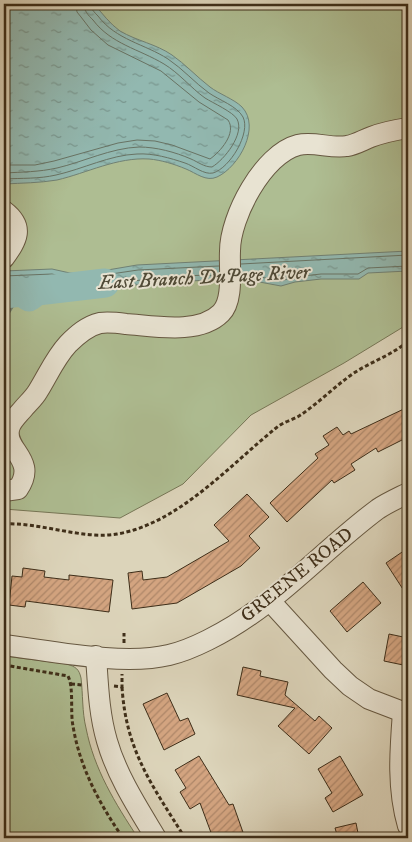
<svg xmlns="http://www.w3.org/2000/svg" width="412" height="842" font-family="'IM FELL DW Pica',serif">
	<defs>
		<pattern id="water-ripples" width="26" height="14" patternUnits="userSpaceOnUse" patternTransform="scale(1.25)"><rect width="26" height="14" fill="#92b8b0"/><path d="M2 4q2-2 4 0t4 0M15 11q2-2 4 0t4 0" fill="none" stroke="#79968e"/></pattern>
		<pattern id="building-hatch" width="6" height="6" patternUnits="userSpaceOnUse" patternTransform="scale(1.25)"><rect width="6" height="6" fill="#d3a480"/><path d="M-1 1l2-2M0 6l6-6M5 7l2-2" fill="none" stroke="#ad8668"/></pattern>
	</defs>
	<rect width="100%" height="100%" fill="#dcd4ba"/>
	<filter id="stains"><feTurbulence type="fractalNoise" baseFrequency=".004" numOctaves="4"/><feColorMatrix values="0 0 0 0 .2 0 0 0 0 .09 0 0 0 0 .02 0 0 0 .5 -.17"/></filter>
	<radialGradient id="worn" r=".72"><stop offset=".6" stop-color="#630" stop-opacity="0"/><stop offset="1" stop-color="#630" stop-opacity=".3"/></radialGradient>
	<g fill="#aebd92" stroke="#767656">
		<path d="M4,4H408V324L344,363L251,415L183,484L120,518L4,509Z"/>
		<path d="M4,656L67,664C76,667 79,669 81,678C83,694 82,712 86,728C94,769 115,803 138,838H4Z"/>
	</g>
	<g fill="url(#water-ripples)" stroke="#708174">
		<path d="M4,4H94C102,13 110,24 120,31C137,41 156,44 172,55C185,64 197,77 210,87C219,94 234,99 242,107C261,127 239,167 217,177C206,182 196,173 186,169C174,164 161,160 149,159C117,157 87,173 57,180C39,183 22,183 4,184Z"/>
		<path d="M408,251V271L368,273L359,279H321L295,282L281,286L254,281L221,282L206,280L136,285L96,291L67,288L37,291L29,297L22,293L4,296V271L52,269L70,273L84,274L137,265Z"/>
	</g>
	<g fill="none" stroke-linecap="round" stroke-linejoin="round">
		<g stroke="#687364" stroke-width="1">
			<path d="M4,165H35L54,161L118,143L137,140L155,141L172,145L210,159C220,152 237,133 228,120L199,102L161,71L108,45L91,30L81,17L77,12L76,4"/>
			<path d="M4,173C22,172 39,172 57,168C83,162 111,148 139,147C156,147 175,152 191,159C198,162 204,167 212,167C224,160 245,134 237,119C233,112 213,103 205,98C191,88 179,73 164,64C139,49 111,44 93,20C88,15 84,11 84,4"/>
			<path d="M4,179C22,178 39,179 56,175C83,169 110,155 137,154C153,153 170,158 185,163C194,166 204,175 213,173C230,168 251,133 243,117C237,106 219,100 209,93C195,83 183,69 168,59C145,44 116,40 98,16C94,12 91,9 90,4"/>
			<path d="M241,264L408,255"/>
			<path d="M219,266L138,270L84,278H73L71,281L73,283L96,286L164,277L206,275L219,277"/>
			<path d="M4,276L52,274L68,278L70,280L68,283L37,286L29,290L22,288L4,291"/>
			<path d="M241,277L255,276L281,281L294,277L321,274H358L368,268L408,266"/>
		</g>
		<path stroke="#708174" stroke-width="5" d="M4,318L16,299L22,292L29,297"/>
		<path stroke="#92b8b0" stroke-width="29" d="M4,294L22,292L29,297L37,291L105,283"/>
	</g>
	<g fill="url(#building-hatch)" stroke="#3e2e19">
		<path d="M408,407V437L378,452L376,448L351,464L355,470L334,483L332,480L287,522L270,503L318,458L315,454L329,445L323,436L337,427L343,435L349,431L351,434Z"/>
		<path d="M247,494L269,517L249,536L260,548L241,566L177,603L132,609L128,573L142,571L143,580L167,577L229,541L214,525Z"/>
		<path d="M408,548V597L386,563Z"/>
		<path d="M23,568L45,571L44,577L69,580V575L113,580L109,612L26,601L25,607L9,605L12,576L22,577Z"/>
		<path d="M363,582L381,603L347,632L330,611Z"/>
		<path d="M389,634L408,638V666L384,661Z"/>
		<path d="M243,667L261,671L260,676L288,682L285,695L315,721L319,716L332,728L309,754L278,726L295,708L237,695Z"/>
		<path d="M167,693L180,721L188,718L195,734L164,750L143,704Z"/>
		<path d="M199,756L229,805L233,804L245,838H213L200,803L190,809L180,792L186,788L175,770Z"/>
		<path d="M340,756L363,795L333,812L325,798L332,793L318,769Z"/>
		<path d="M356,823L359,838H338L335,828Z"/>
	</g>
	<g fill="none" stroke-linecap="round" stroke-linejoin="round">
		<defs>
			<g id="minor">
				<path d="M4,211C25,227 17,240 4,258"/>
				<path d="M4,491L18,489C38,460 5,451 9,430C10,422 18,415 23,409C28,403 34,398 38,391C48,375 55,358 68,344C77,335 87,326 100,323C108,322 118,323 126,324C154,326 199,335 221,313C234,300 229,269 230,251C230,217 263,154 298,145C314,141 331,149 347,146C355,145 363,140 371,137C384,132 395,130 408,128"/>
				<path d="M270,601L333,670L350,686L369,699L403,712L408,711"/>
				<path d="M4,645C52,651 123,666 169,655C182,652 196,646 208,640C274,608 320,552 378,509C387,503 398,498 408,493"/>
				<path d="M96,656C98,685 99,714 107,741C117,776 138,808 156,838"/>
				<path d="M403,712C400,751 397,788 408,826"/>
			</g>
		</defs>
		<use href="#minor" stroke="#665841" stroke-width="22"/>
		<g stroke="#3e2e19" stroke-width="3" stroke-dasharray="4 2.5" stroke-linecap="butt">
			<path d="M4,524C40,522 83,540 117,534C178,524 230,465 276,428C283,422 292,420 299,416C316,405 331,390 347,378C366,363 390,357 408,341"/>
			<path d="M124,643V633"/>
			<path d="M4,665L68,676C74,688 70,711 73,726C80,768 99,803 123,838"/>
			<path d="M71,684L82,685"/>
			<path d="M114,686L122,687V674"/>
			<path d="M122,687C126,751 152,785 185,838"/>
			<path d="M4,831V836"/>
		</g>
		<use href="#minor" stroke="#e8e3d2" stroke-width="20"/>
	</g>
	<g text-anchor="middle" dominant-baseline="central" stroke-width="4" stroke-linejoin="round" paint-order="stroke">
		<g font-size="19" fill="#3e2e19" stroke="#e8e3d2">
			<text transform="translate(297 575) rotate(-39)">GREENE ROAD</text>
		</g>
		<g font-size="20" font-style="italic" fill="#4f4a37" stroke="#e8e3d2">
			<text transform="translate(204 278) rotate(-3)">East Branch DuPage River</text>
		</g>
	</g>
	<rect width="412" height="842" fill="none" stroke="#dcd4ba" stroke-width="20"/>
	<rect x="5" y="5" width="402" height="832" fill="none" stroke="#3e2e19" stroke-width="2.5"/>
	<rect x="10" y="10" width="392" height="822" fill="none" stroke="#3e2e19"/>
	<rect width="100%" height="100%" filter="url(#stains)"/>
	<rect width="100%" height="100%" fill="url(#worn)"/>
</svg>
